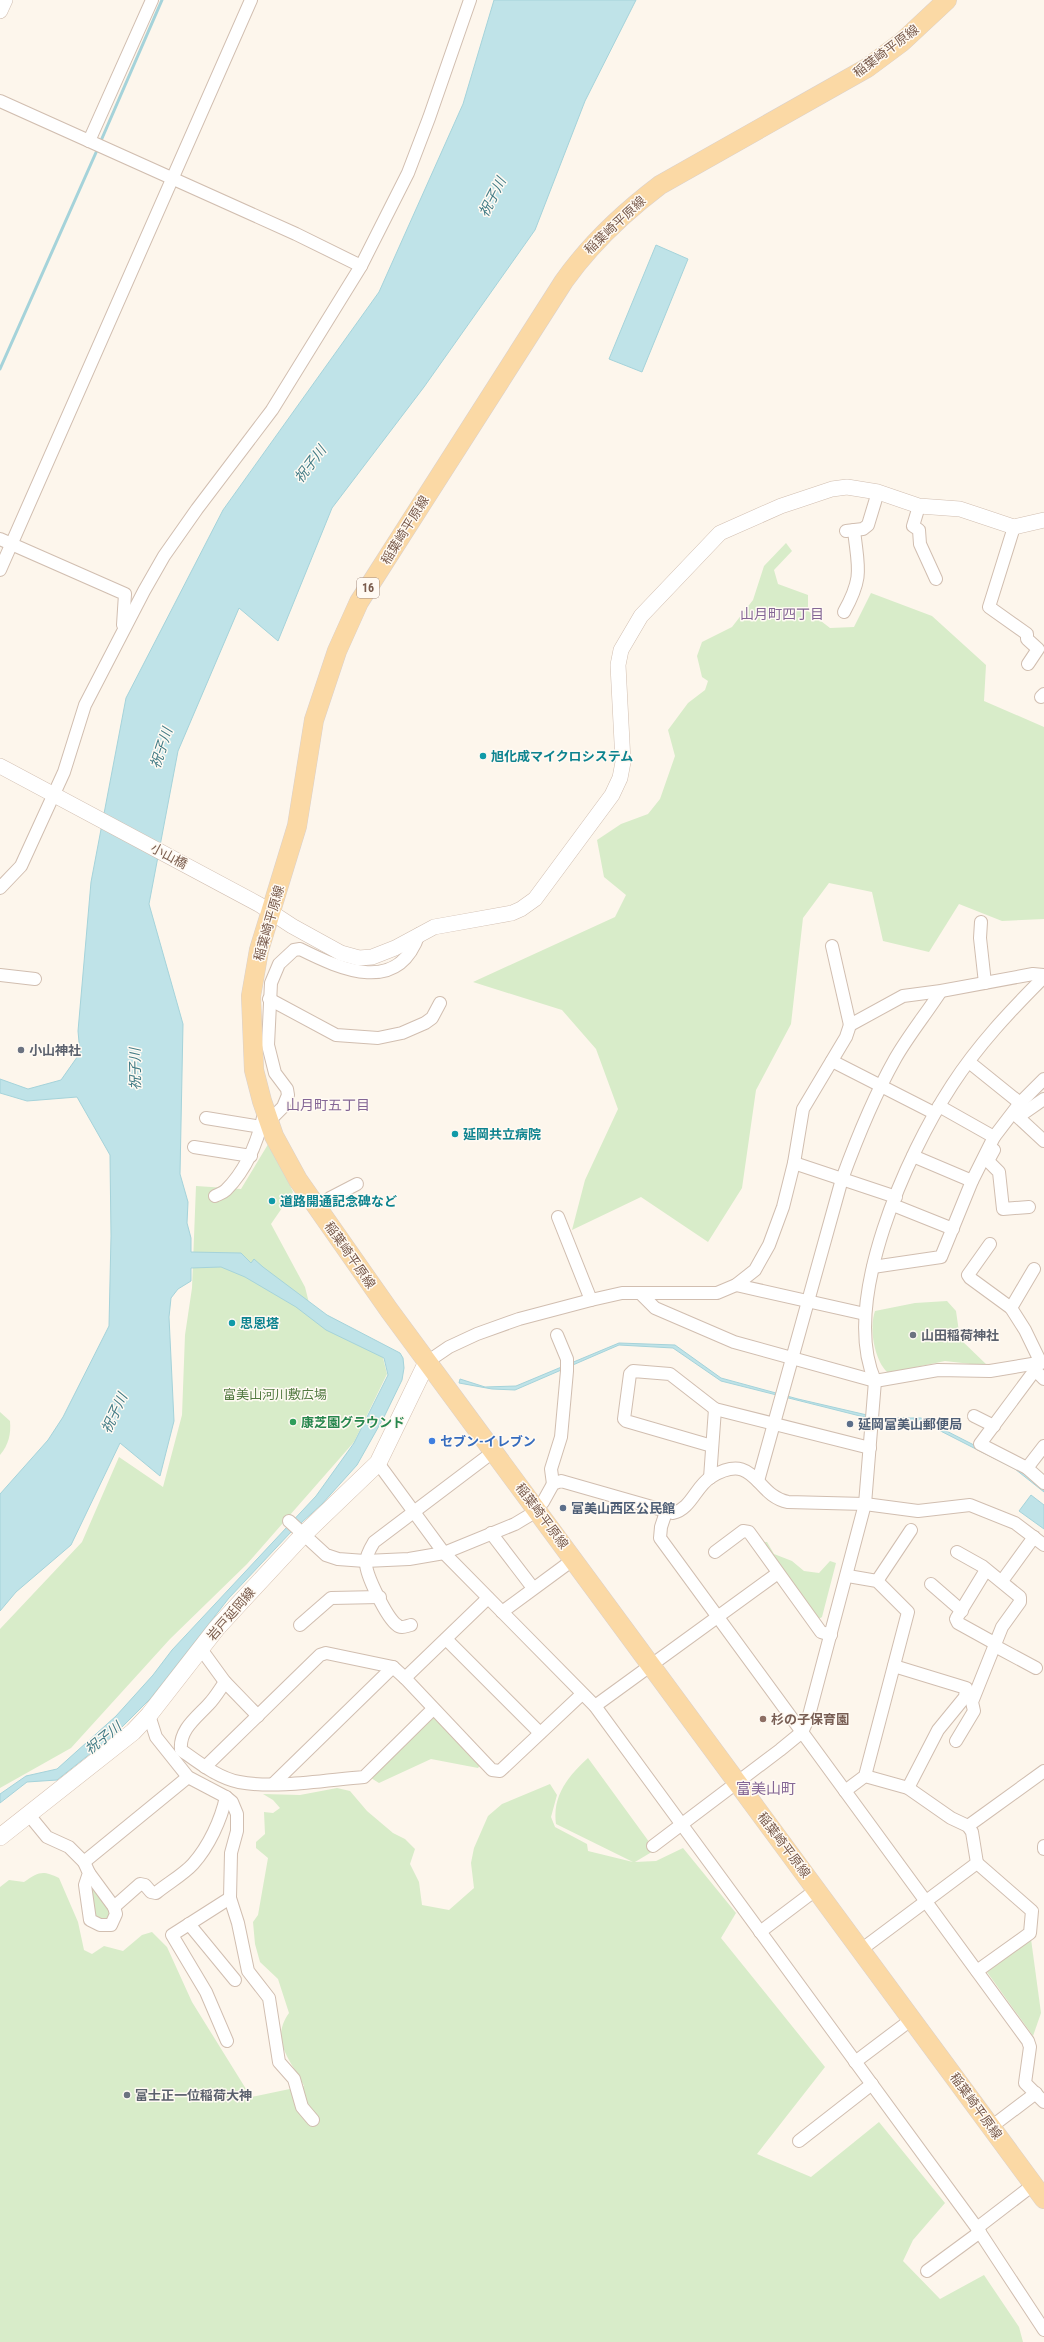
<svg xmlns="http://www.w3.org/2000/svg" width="1044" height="2342" font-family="'Roboto Condensed','Noto Sans JP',sans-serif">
	<rect width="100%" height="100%" fill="#fdf6ec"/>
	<g fill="#d8ecc9">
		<path d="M786,543L792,551L774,570L778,584L808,595V611L830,628L854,627L871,593L932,616L986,665L984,701L1044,727V919L1002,921L959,904L929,952L883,941L872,892L829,883L803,918L791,1024L756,1090L742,1188L708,1242L641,1197L572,1230L585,1180L618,1109L596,1049L562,1010L473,982L615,917L626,895L604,877L597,840L621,824L648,814L660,799L675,756L668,730L688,703L705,690L708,681L702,677L697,656L702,642L732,627L753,600L764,566Z"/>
		<path d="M270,1141L293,1192L271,1224L305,1287L310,1307L354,1333L383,1358L387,1374L354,1442L247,1564L170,1639L71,1748L0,1788V1629L82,1542L119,1457L163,1487L182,1415L185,1335L192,1288L196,1186L241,1189Z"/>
		<path d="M947,1301L956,1311L960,1339L988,1366L945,1361L888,1373C874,1360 869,1328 875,1311L915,1303Z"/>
		<path d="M0,1412L10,1421C11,1434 9,1444 0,1455Z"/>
		<path d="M761,1542H767L774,1554L792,1561L804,1571L819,1573L830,1561L836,1563L822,1617L817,1620Z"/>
		<path d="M433,1715L481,1764L478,1768L431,1759L379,1783L371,1778Z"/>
		<path d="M588,1758L655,1850L635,1862L656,1861L683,1848L736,1913L721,1938L825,2067L757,2154L811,2177L879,2122L945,2203L913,2240L903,2261L940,2299L984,2275L1019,2327L1023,2342H0V1887L9,1880L24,1882C39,1872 42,1870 59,1878L78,1922L84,1950L92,1954L104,1946L123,1951L142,1935L152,1932L167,1947L192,2002L251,2097L304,2086C292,2061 269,2041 289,2013L278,1979L260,1962L255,1944L253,1922L258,1915L268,1858L256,1848V1842L265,1834L264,1812L273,1813L280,1808L273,1800L263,1794L300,1795L337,1788L350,1791L367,1811L393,1833L405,1839L415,1849L410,1864L419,1882L422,1905L449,1910L474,1888L471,1863L474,1848L488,1816L502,1804L550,1784L557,1795L551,1817L555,1827L587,1844L588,1851L633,1862L556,1824C552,1796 568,1776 588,1758Z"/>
		<path d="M89,1883L114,1911L110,1923L93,1918Z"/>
		<path d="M1031,1939L1041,2013L1033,2036L987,1972Z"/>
	</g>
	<g fill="#bfe3e8" stroke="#a5d3da">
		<path d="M494,0H636L585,101L535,230L424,387L332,508L278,641L239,608L178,751L149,904L183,1024L180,1174L188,1202L187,1223L191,1238V1252L241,1253L251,1263L254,1259L263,1267L327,1315L400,1353L403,1358L404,1368L402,1380L384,1417L357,1465L322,1504L291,1532L229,1598L150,1699L115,1734L57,1780L27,1782L0,1803V1794L26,1776L57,1769L116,1716L153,1675L172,1650L316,1496L354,1443L388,1375L384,1358L326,1330L296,1307L245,1277L221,1267L191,1268V1281L178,1289L171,1298L169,1317L174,1421L160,1476L120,1443L71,1545L16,1592L0,1611V1494L48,1440L63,1417L109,1326L111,1236L110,1155L77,1097L27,1101L0,1093V1079L28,1089L61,1080L80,1053L78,1031L91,882L126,698L223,510L379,292L463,104Z"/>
		<path d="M656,245L688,259L642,372L609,359Z"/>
		<path d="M619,1343L675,1345L721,1378L798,1399L867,1415L884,1418H921L1019,1468L1044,1488V1492L1015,1469L921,1421L868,1418L721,1381L673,1348L619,1345L515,1390L492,1389L459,1383L460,1379L485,1387L516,1386Z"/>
		<path d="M1031,1495L1044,1505V1529L1019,1511Z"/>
	</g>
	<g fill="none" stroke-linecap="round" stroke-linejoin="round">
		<g stroke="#a5d3da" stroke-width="3">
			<path d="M100,143L162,0"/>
			<path d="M0,369L98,148"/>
		</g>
		<defs>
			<g id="minor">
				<path d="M0,101L296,234L361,266"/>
				<path d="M89,141L152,0"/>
				<path d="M919,506L913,526L919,530L920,544L936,579"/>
				<path d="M1014,527L989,607L1027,634V639L1038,649L1028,664"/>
				<path d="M846,531L863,529L868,525L878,492"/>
				<path d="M0,539L125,594L123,625"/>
				<path d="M0,570L251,0"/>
				<path d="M844,612C864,576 858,568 854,530"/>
				<path d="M1041,697L1044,694"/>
				<path d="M0,888L21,866L64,772L85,705L144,591L164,556L197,509L272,410L361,266L408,173L429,118L470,0"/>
				<path d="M981,922L980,938L985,983"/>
				<path d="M832,946L850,1025"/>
				<path d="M0,975L35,979"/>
				<path d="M269,999L336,1035L378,1038L402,1033L425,1023L432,1018L440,1003"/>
				<path d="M832,1061L934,1113"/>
				<path d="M969,1062L1020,1103"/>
				<path d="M1044,1099L1018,1117L1044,1141"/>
				<path d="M939,1106L994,1137"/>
				<path d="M206,1118L261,1127"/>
				<path d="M269,1121L283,1107L288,1095L287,1089L275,1073L268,1045L271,983L279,964L294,950L300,949C342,970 398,995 419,934"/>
				<path d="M194,1147L251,1156"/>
				<path d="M994,1150L988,1161L999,1172L1003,1209L1029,1207"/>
				<path d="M913,1156L972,1181"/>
				<path d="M794,1163L896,1197"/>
				<path d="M215,1196C219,1194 223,1193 226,1190C247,1169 258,1141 264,1113"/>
				<path d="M893,1205L953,1229"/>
				<path d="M319,1210L330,1198L357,1184"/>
				<path d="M558,1217L591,1300"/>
				<path d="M990,1244L968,1275L970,1278L1011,1308L1025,1330L1041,1363"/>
				<path d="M873,1267L941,1257L972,1181L994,1137L1020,1103L1044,1079"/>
				<path d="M736,1285L865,1314"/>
				<path d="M641,1294L655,1308L734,1342L875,1381L938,1370L990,1371L1044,1362"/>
				<path d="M1011,1308L1034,1269"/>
				<path d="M427,1362L449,1347L477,1334L519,1319L591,1300L622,1293H717L736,1285L755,1270L769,1245L783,1207L794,1163L803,1109L846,1037L850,1025L903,996L941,991L1033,974L1044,975"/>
				<path d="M1044,1379L1035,1370L980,1444L1027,1468L1044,1483"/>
				<path d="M974,1416L994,1426"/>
				<path d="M712,1446L626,1421L624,1419L630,1374L633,1371L670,1374L715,1409L870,1448"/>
				<path d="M378,1463L444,1553L595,1706L977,2228L1044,2330"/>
				<path d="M1027,1468L1044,1446"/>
				<path d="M710,1478L715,1409"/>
				<path d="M758,1481L842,1179C857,1138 873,1098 895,1059C908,1036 926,1014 941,991"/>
				<path d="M553,1484L551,1469L561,1437L567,1371V1359L557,1335"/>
				<path d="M666,1512L661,1527L660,1538L1028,2041L1030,2047L1025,2083L1044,2102"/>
				<path d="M289,1521L326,1555L338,1559L365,1561L409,1559L444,1553L515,1524L530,1515L543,1502L553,1484L561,1481L673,1513C691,1509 696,1486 711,1477C756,1450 755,1496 788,1502L865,1504L918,1511L970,1505L1015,1523L1044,1545"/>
				<path d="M491,1533L533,1588"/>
				<path d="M715,1552L743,1531L749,1532L821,1632L831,1635"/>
				<path d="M986,1570L956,1619L958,1623L996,1644"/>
				<path d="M877,1581L911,1530"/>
				<path d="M1002,1581L1034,1537"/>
				<path d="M931,1584L962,1611"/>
				<path d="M502,1612L574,1559"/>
				<path d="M300,1625L331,1598L380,1597"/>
				<path d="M411,1625C406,1626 401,1629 397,1625C387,1618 365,1574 366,1562C366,1556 371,1547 374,1542L493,1452"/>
				<path d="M446,1639L540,1733"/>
				<path d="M995,1646L1036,1668"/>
				<path d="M201,1649L225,1682L258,1716"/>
				<path d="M894,1666L966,1688L965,1697L938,1730L908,1788"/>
				<path d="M405,1678L492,1770L500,1771L582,1694"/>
				<path d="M225,1682C220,1689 215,1698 208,1705C196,1718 179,1730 181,1750C198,1762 218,1778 239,1782C275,1789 327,1780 364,1777L433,1709"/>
				<path d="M595,1706L778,1573"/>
				<path d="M956,1741L974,1711L972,1702L1002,1627L1020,1602V1597L982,1566L957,1552"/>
				<path d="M205,1767L320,1655L326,1653L393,1667L405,1678L488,1598"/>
				<path d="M865,1776L908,1788L951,1818L968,1826L1044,1771"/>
				<path d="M273,1784L393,1667"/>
				<path d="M845,1791L865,1776L908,1612L877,1581L848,1576"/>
				<path d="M226,1797L232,1802L237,1814V1831L231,1853L230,1898L238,1923L248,1971L269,1998L279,2062L294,2079L302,2107L313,2120"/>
				<path d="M29,1815L47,1837L69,1847L84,1862L188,1777"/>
				<path d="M653,1846L780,1750L802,1732L808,1719L865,1504L875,1381C840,1301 907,1154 952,1085C978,1045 1010,1011 1044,977"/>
				<path d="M1044,1846V1849"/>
				<path d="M84,1862L89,1873L85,1885L90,1920L100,1925H111L116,1914L114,1907L140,1884L145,1885L151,1892L156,1893C168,1883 183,1875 193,1864C209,1846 221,1820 226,1797L188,1777L156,1737L149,1715"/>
				<path d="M977,1863L1032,1911L1030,1933L977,1971"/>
				<path d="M89,1873L114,1907"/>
				<path d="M189,1924L235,1980"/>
				<path d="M760,1932L817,1889"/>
				<path d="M862,1949L977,1863L972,1832L968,1826"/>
				<path d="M227,2041L206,1992L172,1935L230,1898"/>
				<path d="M855,2062L912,2019"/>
				<path d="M991,2127L1036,2093"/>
				<path d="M799,2141L872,2084"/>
				<path d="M977,2228L1033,2185"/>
				<path d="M927,2271L980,2232"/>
			</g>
			<g id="tertiary">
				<path d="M0,11L5,0"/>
				<path d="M0,766L260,905L292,926L341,953L359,958L372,957L395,948L434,927L512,913L521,909L535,899L612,795L620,778L623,762L618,665L621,650L641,616L720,533L781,506L832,489L847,487L878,492L919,506L960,509L1014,527L1044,520"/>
			</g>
			<path id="secondary" d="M0,1837L133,1732L149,1715L216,1629L238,1605L303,1535L378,1463L427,1362"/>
			<path id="primary" d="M947,0L902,42L867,68L660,185C623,213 591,243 564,281L359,602L337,651L314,720L297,826L259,950L251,996L254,1070L262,1101L274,1136L298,1180L389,1310L1044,2199"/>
		</defs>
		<use href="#minor" stroke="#d1beb0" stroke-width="14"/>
		<use href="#tertiary" stroke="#d1beb0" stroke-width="16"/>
		<use href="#secondary" stroke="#d6c0b0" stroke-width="18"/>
		<use href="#primary" stroke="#dad1cd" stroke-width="20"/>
		<use href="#minor" stroke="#fff" stroke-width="12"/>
		<use href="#tertiary" stroke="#fff" stroke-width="15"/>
		<use href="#secondary" stroke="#fff" stroke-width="17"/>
		<use href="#primary" stroke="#fbd9a5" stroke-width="19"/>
	</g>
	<g fill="#0f9aa8" stroke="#fffaf3" stroke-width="1.5">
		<circle cx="483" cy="756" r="4"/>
		<circle cx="455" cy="1134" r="4"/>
		<circle cx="272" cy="1201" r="4"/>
		<circle cx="232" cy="1323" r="4"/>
	</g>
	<g fill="#6b7280" stroke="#fffaf3" stroke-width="1.5">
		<circle cx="21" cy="1050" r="4"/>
		<circle cx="913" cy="1335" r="4"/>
		<circle cx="127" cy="2095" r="4"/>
	</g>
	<circle fill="#2e9e5b" stroke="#fffaf3" stroke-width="1.5" cx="293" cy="1422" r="4"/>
	<g fill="#5c6f8a" stroke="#fffaf3" stroke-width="1.5">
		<circle cx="850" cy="1424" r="4"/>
		<circle cx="563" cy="1508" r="4"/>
	</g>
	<circle fill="#3f7fe0" stroke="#fffaf3" stroke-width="1.5" cx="432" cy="1441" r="4"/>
	<circle fill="#8d6e63" stroke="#fffaf3" stroke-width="1.5" cx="763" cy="1719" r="4"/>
	<g text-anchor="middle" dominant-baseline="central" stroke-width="3" stroke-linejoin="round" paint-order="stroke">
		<rect fill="#fffaf3" stroke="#a28b7f" stroke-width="1" x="357" y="578" width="22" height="20" rx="3"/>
		<g font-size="12" font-weight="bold" fill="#7a5c4d">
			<text x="368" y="588">16</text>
		</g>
		<g font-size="13" fill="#7a5c4d" stroke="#fffaf3">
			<text transform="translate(886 51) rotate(-37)">稲葉崎平原線</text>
			<text transform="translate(615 225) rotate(-43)">稲葉崎平原線</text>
			<text transform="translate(405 530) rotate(-58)">稲葉崎平原線</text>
			<text transform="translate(169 856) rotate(28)">小山橋</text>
			<text transform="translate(269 923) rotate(-74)">稲葉崎平原線</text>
			<text transform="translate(350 1255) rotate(55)">稲葉崎平原線</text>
			<text transform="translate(542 1516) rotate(53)">稲葉崎平原線</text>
			<text transform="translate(231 1614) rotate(-49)">岩戸延岡線</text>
			<text transform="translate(784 1845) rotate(53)">稲葉崎平原線</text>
			<text transform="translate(976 2106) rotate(54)">稲葉崎平原線</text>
		</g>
		<g font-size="13" font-weight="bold" fill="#0d838f" stroke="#fffaf3" text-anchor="start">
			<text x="491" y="756">旭化成マイクロシステム</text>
			<text x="463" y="1134">延岡共立病院</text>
			<text x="280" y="1201">道路開通記念碑など</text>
			<text x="240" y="1323">思恩塔</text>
		</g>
		<g font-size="13" font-weight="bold" fill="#5b616d" stroke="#fffaf3" text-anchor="start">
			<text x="29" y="1050">小山神社</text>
			<text x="921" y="1335">山田稲荷神社</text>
			<text x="135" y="2095">富士正一位稲荷大神</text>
		</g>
		<g font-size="13" fill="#537a41" stroke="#fffaf3">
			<text x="275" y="1394">富美山河川敷広場</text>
		</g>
		<g font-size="13" font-weight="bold" fill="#27864d" stroke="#fffaf3" text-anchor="start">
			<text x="301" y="1422">康芝園グラウンド</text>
		</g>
		<g font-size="13" font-weight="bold" fill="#4e5e75" stroke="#fffaf3" text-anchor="start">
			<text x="858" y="1424">延岡富美山郵便局</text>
			<text x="571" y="1508">富美山西区公民館</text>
		</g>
		<g font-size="13" font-weight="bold" fill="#366cbe" stroke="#fffaf3" text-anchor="start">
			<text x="440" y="1441">セブン-イレブン</text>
		</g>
		<g font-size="13" font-weight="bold" fill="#785e54" stroke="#fffaf3" text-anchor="start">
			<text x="771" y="1719">杉の子保育園</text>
		</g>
		<g font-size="14" font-style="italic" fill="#437c86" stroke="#fffaf3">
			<text transform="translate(492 197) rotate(-63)">祝子川</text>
			<text transform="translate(310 464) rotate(-53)">祝子川</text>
			<text transform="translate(161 748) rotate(-72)">祝子川</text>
			<text transform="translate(135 1069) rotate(-91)">祝子川</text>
			<text transform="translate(114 1413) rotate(-65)">祝子川</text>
			<text transform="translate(103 1738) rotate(-39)">祝子川</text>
		</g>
		<g font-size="14" fill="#846695" stroke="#fffaf3">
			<text x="782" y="614">山月町四丁目</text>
			<text x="328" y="1105">山月町五丁目</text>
		</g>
		<g font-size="15" fill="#846695" stroke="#fffaf3">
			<text x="766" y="1789">富美山町</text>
		</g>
	</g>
</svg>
